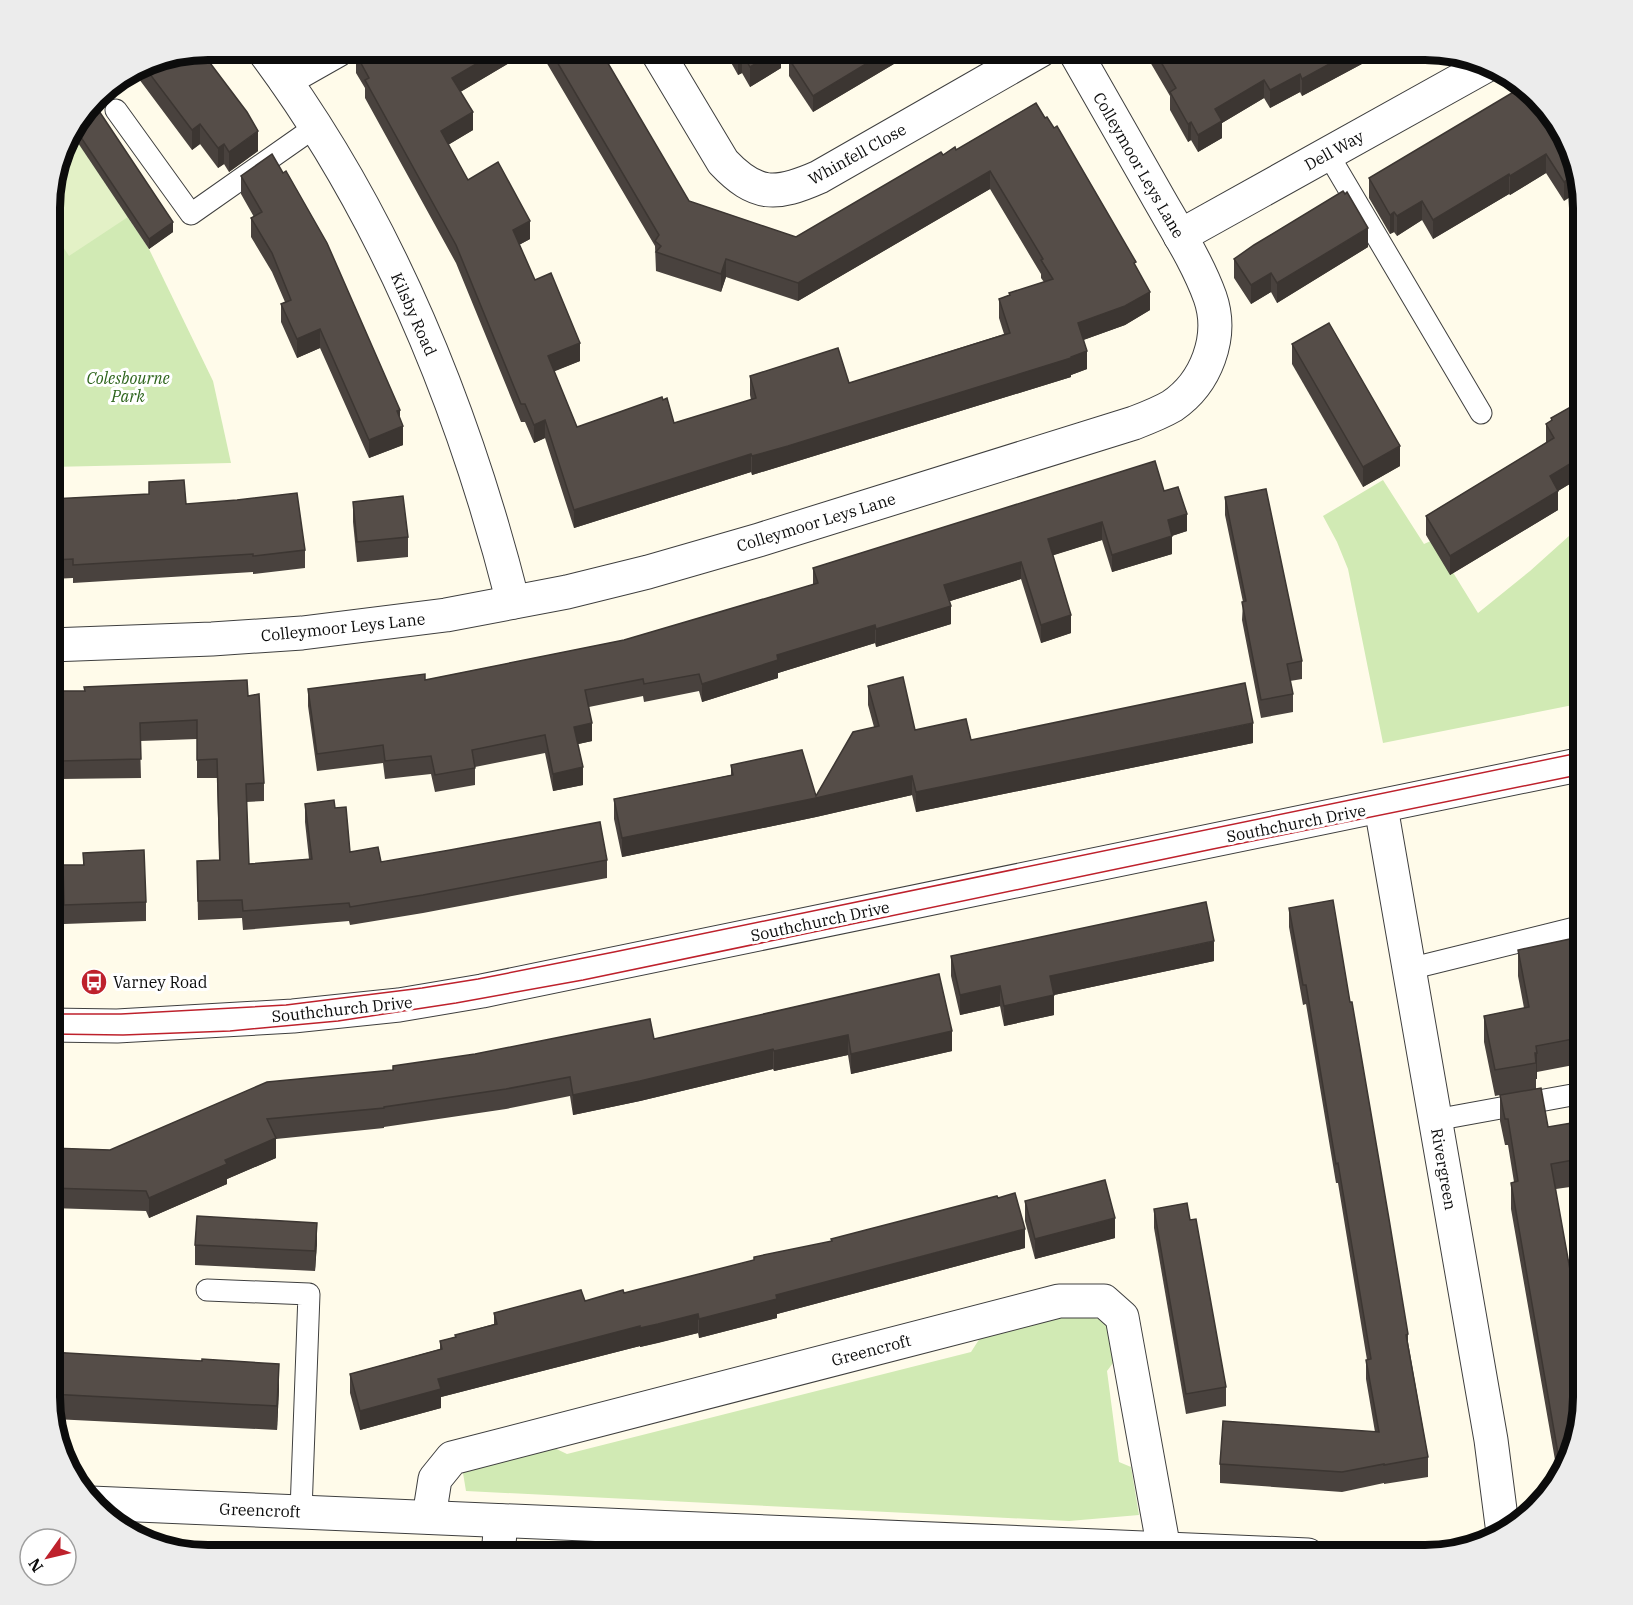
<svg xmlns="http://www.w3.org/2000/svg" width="1633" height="1605" font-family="'IBM Plex Serif',serif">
	<rect width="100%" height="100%" fill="#fffbea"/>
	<g fill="#d1eab4">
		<path d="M71,132L149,249L213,381L231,463L50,467V198L66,138Z"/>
		<path d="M1383,480L1424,544L1433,540L1478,613L1530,571L1579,527L1583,531V703L1383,743L1348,569L1337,542L1323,516Z"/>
		<path d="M50,662H59L50,877Z"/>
		<path d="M1071,1312L1110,1322L1116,1359L1107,1371L1119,1462L1131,1467L1139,1515L1069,1521L466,1491L462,1467L548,1445L567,1454L971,1352L982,1335Z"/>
	</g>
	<path fill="#e3f1c6" d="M71,132L128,217L69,256L50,227V198L66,138Z"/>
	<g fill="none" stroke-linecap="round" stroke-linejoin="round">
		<defs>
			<g id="service">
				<path d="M116,110L191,214L315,127"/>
				<path d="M1328,154L1481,413"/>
				<path d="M1409,969L1583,926"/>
				<path d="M1435,1120L1583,1093"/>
				<path d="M207,1290L309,1294L301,1511"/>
			</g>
			<g id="minor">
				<path d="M263,50C385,213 463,405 513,602"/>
				<path d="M656,50L723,162C756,197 776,196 819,177L1041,50"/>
				<path d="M285,80L338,50"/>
				<path d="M1180,236L1489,64"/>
				<path d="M50,645L212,639L302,633L446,615L567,592L648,572L759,540L1134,423C1147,418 1160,413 1172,406C1206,383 1224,337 1210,297C1197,261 1174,226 1155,192C1128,145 1101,97 1074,50"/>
				<path d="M1381,807L1491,1440L1503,1533"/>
				<path d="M91,1503L1308,1555"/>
				<path d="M429,1517L435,1479L452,1458L1059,1301H1104L1122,1317L1165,1555"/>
				<path d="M498,1555L501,1521"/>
			</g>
			<path id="tertiary" d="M50,1025L117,1026L293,1016L399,1005L482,991L1583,764"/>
		</defs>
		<use href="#service" stroke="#3f3f3f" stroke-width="23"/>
		<use href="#minor" stroke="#3f3f3f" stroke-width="35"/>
		<use href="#tertiary" stroke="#3f3f3f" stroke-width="35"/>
		<use href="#service" stroke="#fff" stroke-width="21"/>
		<use href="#minor" stroke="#fff" stroke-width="33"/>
		<use href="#tertiary" stroke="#fff" stroke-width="33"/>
		<g stroke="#be212c" stroke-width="1.5">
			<path d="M50,1014H121L286,1005L422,988L478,979L614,952L1583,752"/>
			<path d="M50,1034L123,1035L230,1031L338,1021L456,1003L583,980L1213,849L1583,774"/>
		</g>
	</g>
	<g fill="#49423e">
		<path d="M425,50H531L460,92L473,130L448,145L468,180L530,239L519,245L535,280L580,361L554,371L577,427L674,423L751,400L750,395V376L849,383L1004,334L999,318V299L1009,295V293L1044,282L1041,278V274L990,189L798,301L726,277L721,292L656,271L655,246L539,50H597L689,201L796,237L943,155L956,150L1036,103L1136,267L1150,310L1125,325L1083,340L1087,369L1071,375V377L788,464L752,475L751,472L574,528L545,438L534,443L525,422H521L456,263L365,98V88L356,73V54L403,63Z"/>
		<path d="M724,50H781V68L750,87L742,73L738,75Z"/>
		<path d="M1143,50H1242L1247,58L1262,50H1388L1302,96L1300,92L1270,108L1264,98L1222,123V138L1198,152L1191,140L1188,142L1170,110V96Z"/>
		<path d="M909,52V55L813,112L789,76V59Z"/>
		<path d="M148,61L258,151L229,172L224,164L218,168L200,144L192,150L133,71Z"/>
		<path d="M81,118L173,232L149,249L72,134V130Z"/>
		<path d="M1572,148L1564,201L1546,173L1510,195L1509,194L1433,239L1422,220L1397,236L1394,232L1390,234L1369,198V178Z"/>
		<path d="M241,176L400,420L403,445L369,458L320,348L297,358L281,322V304L285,302L272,272L251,237V218L254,217L241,194Z"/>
		<path d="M1368,247L1277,303L1271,292L1251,304L1234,278V259Z"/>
		<path d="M1292,344L1400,466L1363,487L1292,364Z"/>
		<path d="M1583,400V476L1558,491V510L1450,575L1426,535V516L1546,443V424L1551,421V418Z"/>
		<path d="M149,482L186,504L305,550V568L253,574V572L73,583V578L53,579L50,540V522H52V499L149,494Z"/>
		<path d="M1164,491L1187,531L1172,536V554L1112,572L1102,540L1053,555L1071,633L1041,643L1021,579L950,601L951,624L876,647L875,643L778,673V678L702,702L699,691L644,702L643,696L589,707L592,741L578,744L583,785L553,791L545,753L475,767V785L435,792L431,774L385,779L383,763L317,771L308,706V689L425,680L624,640L813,585V568Z"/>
		<path d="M1225,497L1302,661V679L1290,681L1293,694V712L1261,718L1242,620L1243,602L1225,515Z"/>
		<path d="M353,502L408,537V557L357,562L353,522Z"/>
		<path d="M868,686L915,730L971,740L1253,743L916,812L912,795L816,817L622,857L614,819V799L731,775V765L816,796L874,727L868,705Z"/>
		<path d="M57,691L248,696L264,783V801L246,802L249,864L309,859L305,822V804L335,808L350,852L381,862L607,860V878L423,913L350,925L349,921L243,930L242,918L198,920L197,861L219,860L217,778H197V739L140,741L141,778L60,779L61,741H58Z"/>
		<path d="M83,853L146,902V921L64,924L63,865H83Z"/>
		<path d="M1289,908L1408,1334V1342L1428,1457V1477L1384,1484V1483L1342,1492L1220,1483V1464L1375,1432L1366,1379V1360H1367L1338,1183H1336L1306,1004L1303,1005L1289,927Z"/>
		<path d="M1584,936V1063L1537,1072V1079H1536V1088L1548,1127L1584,1121V1185L1556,1189L1571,1458L1558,1477L1511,1209V1183L1514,1182L1508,1145H1505L1500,1121V1095L1495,1096L1484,1042V1016L1524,1008L1518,976V950Z"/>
		<path d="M951,956L1214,961L1054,995V1015L1004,1026L1000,1006L960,1015L951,976Z"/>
		<path d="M939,974L952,1051L851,1074L848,1055L774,1071L773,1069L640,1101L573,1115L570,1096L506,1109L384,1127V1128L276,1139V1158L227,1179V1184L149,1218L146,1211L50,1208V1148L110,1150L393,1070L654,1039Z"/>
		<path d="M1025,1201L1115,1238L1035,1259L1025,1221Z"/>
		<path d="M1154,1209L1226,1387V1406L1186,1414L1154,1228Z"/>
		<path d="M317,1243L315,1271L195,1265V1245Z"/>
		<path d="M1025,1248L777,1314V1318L699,1338L698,1333L658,1343L640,1347V1346L441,1397V1408L360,1430L350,1393V1374L440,1349V1341L455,1337V1335L494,1324V1313L585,1301L624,1293Z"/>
		<path d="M50,1352L279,1388L277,1430L54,1419L50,1397Z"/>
	</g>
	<g fill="#3c3632">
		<path d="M500,50H531L452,97V78Z"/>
		<path d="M779,50H781V68L750,87V67Z"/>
		<path d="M889,50H912L909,52V55L813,112V96Z"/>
		<path d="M1355,50H1388L1302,96V79Z"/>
		<path d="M742,53V73L738,75V55Z"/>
		<path d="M1300,74V92L1270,108V90Z"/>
		<path d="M1264,80V98L1222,123V138L1198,152V135L1215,109Z"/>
		<path d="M473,112V130L441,149V131Z"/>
		<path d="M1191,122V140L1188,142V124Z"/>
		<path d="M200,124V144L192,150V130Z"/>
		<path d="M258,131V151L229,172V152Z"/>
		<path d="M224,144V164L218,168V148Z"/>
		<path d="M1546,154V173L1510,195V176Z"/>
		<path d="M990,171V189L798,301V283Z"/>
		<path d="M1509,174V194L1433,239V220Z"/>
		<path d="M1577,174L1580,191L1564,201V182Z"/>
		<path d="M1422,201V220L1397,236V216Z"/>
		<path d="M1394,212V232L1390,234V215Z"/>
		<path d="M530,221V239L513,248V230Z"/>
		<path d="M173,222V232L149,249V239Z"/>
		<path d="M1368,228V247L1277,303V283Z"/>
		<path d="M726,259V277L721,292V274Z"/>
		<path d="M1271,273V292L1251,304V285Z"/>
		<path d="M1150,292V310L1125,325L1078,342V323Z"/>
		<path d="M320,329V348L297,358V339Z"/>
		<path d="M580,343V361L548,374V356Z"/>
		<path d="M1087,351V369L1071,375V377L752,475V456Z"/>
		<path d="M400,410V427L403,426V445L369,458V440L397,411Z"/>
		<path d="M545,420V438L534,443V425Z"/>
		<path d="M1400,446V466L1363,487V467Z"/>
		<path d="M751,454V472L574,528V510Z"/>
		<path d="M1583,456V476L1558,491V510L1450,575V556L1550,476Z"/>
		<path d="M1187,514V531L1168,537V520Z"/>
		<path d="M1102,522V540L1048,557V539Z"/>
		<path d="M1172,536V554L1112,572V555Z"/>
		<path d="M1021,562V579L944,603V585Z"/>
		<path d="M951,606V624L876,647V629Z"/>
		<path d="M1071,615V633L1041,643V625Z"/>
		<path d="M875,625V643L778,673V678L702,702V684L777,655Z"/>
		<path d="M592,723V741L574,745V727Z"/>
		<path d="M1253,723V743L916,812V792Z"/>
		<path d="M583,767V785L553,791V774Z"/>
		<path d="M912,776V795L816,817L622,857V838Z"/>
		<path d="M1214,941V961L1054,995V1015L1004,1026V1006L1050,976Z"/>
		<path d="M1000,986V1006L960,1015V995Z"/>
		<path d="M952,1031V1051L851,1074V1054Z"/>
		<path d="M848,1035V1055L774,1071V1051Z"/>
		<path d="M773,1049V1069L640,1101L573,1115V1095Z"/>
		<path d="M1535,1053H1537V1079H1536V1063Z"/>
		<path d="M276,1138V1158L227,1179V1184L149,1218V1198L225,1160Z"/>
		<path d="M1115,1218V1238L1035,1259V1239Z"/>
		<path d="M317,1223V1243L315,1271V1251Z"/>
		<path d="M1025,1229V1248L777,1314V1318L699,1338V1319L776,1295Z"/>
		<path d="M698,1314V1333L640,1347V1328Z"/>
		<path d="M640,1326V1346L441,1397V1408L360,1430V1411L438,1379Z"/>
		<path d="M279,1364V1388L277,1430V1406Z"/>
	</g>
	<g fill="#554d48" stroke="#3c3632" stroke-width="1.5">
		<path d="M365,50H395L403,63L425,50H500L452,78L473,112L441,131L468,180L498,162L530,221L513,230L535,280L551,273L580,343L548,356L577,427L662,397L663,400L667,398L674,423L756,398L750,376L838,348L849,383L1010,333L999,299L1010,295L1009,293L1053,279L1041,260L1043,259L990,171L798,283L726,259L721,274L656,252L661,246L655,241L659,235L550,50H597L600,54L602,53L689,201L796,237L941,152L943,155L955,147L956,150L1036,103L1045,118L1047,117L1054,128L1057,126L1136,262L1134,263L1150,292L1125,306L1078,323L1087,351L1071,357V358L788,446L752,456L751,454L574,510L545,420L534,425L525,404H521L456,245L365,80L369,78L356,54Z"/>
		<path d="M735,50H779L750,67L742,53L738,55Z"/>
		<path d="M804,50H889L813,96L789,59Z"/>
		<path d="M1154,50H1242L1247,58L1262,50H1355L1302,79L1300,74L1270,90L1264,80L1215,109L1222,121L1198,135L1191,122L1188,124L1170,92L1176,88Z"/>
		<path d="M201,51L247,112L258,131L229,152L224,144L218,148L200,124L192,130L143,65L148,61Z"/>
		<path d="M1522,87L1544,103L1572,148L1577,174L1564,182L1546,154L1510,176L1509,174L1433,220L1422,201L1397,216L1394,212L1390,215L1369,178Z"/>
		<path d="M97,108L173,222L149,239L74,127L81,118Z"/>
		<path d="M272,154L283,173L286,171L327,243L400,410L397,411L403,426L369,440L320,329L297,339L281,304L291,300L272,253L251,218L262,212L241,176Z"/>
		<path d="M1343,191L1345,194L1347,192L1368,228L1277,283L1271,273L1251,285L1234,259L1254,245Z"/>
		<path d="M1329,323L1400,446L1363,467L1292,344Z"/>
		<path d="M1583,400V456L1550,476L1558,491L1450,556L1426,516L1554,438L1546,424L1552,420L1551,418Z"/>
		<path d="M1155,461L1164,491L1178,487L1187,514L1168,520L1172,536L1112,555L1102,522L1048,539L1071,615L1041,625L1021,562L944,585L951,606L876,629L875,625L777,655L778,660L702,684L699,674L644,684L643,679L585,690L592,723L574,727L583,767L553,774L545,735L472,750L475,768L435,775L431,756L385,761L383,745L317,754L308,689L425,674V680L624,640L818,583L813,568Z"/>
		<path d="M184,480L186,504L237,500L297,493L305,550L253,556V554L73,565V559L53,560L50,522L52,521V499L149,494V482Z"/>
		<path d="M1266,489L1302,661L1287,664L1293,694L1261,700L1242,602L1246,601L1225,497Z"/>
		<path d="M403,496L408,537L357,542L353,502Z"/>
		<path d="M903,677L915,730L966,719L971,740L1245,683L1253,723L916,792L912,776L816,798L622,838L614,799L733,775L731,765L802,750L816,796L853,732L879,726L868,686Z"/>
		<path d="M247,680L248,696L259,694L264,783L246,784L249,864L312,859L305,804L334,800L335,808L346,807L350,852L378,847L381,862L450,850L600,822L607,860L423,895L350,907L349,903L243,911L242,900L198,901L197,861L220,860L217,759L197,760V720L140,723L141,759L60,761L62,723H58L57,691H85L84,687Z"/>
		<path d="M144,850L146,902L64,905L63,865H84L83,853Z"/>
		<path d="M1333,900L1350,1002H1352L1389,1219L1408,1334L1406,1335L1428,1457L1384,1465V1464L1342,1472L1220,1464L1223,1421L1379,1432L1366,1360L1371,1359L1338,1163L1336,1164L1306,985H1303L1289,908Z"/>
		<path d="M1206,902L1214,941L1050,976L1054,995L1004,1006L1000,986L960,995L951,956Z"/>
		<path d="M1584,936V1037L1536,1046L1537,1053H1535L1536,1063L1495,1070L1484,1016L1529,1007L1518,950Z"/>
		<path d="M939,974L952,1031L851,1054L848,1035L774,1051L773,1049L640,1081L573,1095L570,1077L506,1089L384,1107V1108L267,1119L276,1138L225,1160L227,1164L149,1198L146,1191L50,1188V1148L110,1150L267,1082L393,1070V1066L475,1054L650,1019L654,1039Z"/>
		<path d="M1541,1088L1548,1127L1584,1121V1158L1551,1164L1581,1331L1584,1330V1396L1571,1458L1560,1473L1559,1459L1511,1183L1518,1181L1508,1119H1505L1500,1095Z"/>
		<path d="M1105,1180L1115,1218L1035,1239L1025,1201Z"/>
		<path d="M1015,1193L1025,1229L776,1295L777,1299L699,1319L698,1314L658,1324L640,1328V1326L438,1379L441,1389L360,1411L350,1374L442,1349L440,1341L456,1337L455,1335L497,1324L494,1313L581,1290L585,1301L623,1290L624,1293L754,1260V1257L832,1241L831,1239L997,1196L998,1198Z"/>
		<path d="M1187,1203L1190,1220L1196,1219L1226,1387L1186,1394L1154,1209Z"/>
		<path d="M197,1216L317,1223L315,1251L195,1245Z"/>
		<path d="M50,1352L202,1361V1359L279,1364L277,1406L50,1394Z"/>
		<path d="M257,1553L298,1556H257Z"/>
	</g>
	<defs>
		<symbol id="bus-disc" viewBox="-11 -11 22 22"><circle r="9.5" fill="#be212c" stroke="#fff"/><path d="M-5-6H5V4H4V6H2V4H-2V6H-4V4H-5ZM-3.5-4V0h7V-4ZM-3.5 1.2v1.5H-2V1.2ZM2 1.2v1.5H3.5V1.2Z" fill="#fff"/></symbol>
	</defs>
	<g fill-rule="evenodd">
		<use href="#bus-disc" x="79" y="967" width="30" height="30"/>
	</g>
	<g text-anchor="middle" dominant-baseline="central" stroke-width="6" stroke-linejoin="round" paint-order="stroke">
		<g font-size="16" fill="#0c0c0c" stroke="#fff">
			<text transform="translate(1334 150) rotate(-29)">Dell Way</text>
			<text transform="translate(857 154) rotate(-29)">Whinfell Close</text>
			<text transform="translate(1139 165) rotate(60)">Colleymoor Leys Lane</text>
			<text transform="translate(414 314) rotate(66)">Kilsby Road</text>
			<text transform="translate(816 522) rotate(-17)">Colleymoor Leys Lane</text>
			<text transform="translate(343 627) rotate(-6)">Colleymoor Leys Lane</text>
			<text transform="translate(1296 823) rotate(-11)">Southchurch Drive</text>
			<text transform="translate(820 921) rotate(-12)">Southchurch Drive</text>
			<text transform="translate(342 1009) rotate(-6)">Southchurch Drive</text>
			<text transform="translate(1444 1169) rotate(80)">Rivergreen</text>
			<text transform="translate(871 1350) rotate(-15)">Greencroft</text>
			<text transform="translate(260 1510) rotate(2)">Greencroft</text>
		</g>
		<g font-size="16" font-style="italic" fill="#2c641b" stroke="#fff">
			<text x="128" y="378">Colesbourne<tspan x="128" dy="18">Park</tspan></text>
		</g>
		<g font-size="16" fill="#0c0c0c" stroke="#fff" text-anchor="start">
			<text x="113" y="982">Varney Road</text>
		</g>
	</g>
	<path d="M0 0H1633V1605H0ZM208 60H1425A148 148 0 0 1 1573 208V1397A148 148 0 0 1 1425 1545H208A148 148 0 0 1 60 1397V208A148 148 0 0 1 208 60Z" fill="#ececec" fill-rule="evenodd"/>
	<path fill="none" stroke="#0c0c0c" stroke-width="8" d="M208 60H1425A148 148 0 0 1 1573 208V1397A148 148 0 0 1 1425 1545H208A148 148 0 0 1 60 1397V208A148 148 0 0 1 208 60Z"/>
	<g transform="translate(48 1557) rotate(236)"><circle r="28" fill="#ffffff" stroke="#9e9e9e" stroke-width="1.5"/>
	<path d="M0-4.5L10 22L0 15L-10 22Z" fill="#be212c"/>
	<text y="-9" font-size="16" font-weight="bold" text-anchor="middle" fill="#0c0c0c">N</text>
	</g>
</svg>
